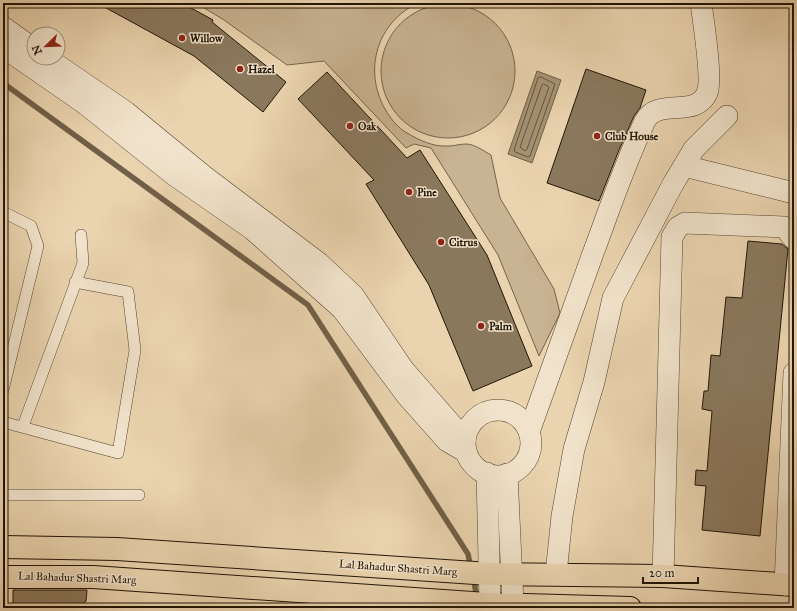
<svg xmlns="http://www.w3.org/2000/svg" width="797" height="611" font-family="'IM FELL Great Primer',serif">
	<rect width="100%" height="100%" fill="#ead4af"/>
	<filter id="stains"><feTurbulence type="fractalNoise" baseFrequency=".005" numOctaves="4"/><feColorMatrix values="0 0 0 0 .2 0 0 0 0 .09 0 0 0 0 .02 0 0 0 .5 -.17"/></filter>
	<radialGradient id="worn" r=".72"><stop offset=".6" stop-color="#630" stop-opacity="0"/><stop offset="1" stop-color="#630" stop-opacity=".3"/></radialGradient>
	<g fill="#c8b392" stroke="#74644c">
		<path d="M196,3H418C377,22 363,70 385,109C390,118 398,128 407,133C419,140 433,147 448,146C454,146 460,144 466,144C474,144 484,151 491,155L500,198L554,289L560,313L539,356L498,255L431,148L414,144L406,148L324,61L287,65L224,20Z"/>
		<circle cx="448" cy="71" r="67"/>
	</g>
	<path fill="#a69375" stroke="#716048" d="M537,71L561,80L532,163L508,154Z"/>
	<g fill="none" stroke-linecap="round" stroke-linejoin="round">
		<g stroke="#64543d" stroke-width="1">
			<path d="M541,77L555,84L530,156L528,157L515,152L514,150L538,78Z"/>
			<path d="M544,84L549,87L527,149L525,151L520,147L542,85Z"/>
		</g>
		<g stroke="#716048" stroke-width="5.5">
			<path d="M3,83L308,305L468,554L471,569"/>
			<path d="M473,577L477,598"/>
		</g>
	</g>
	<g fill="#8a785d" stroke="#211405">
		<path d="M97,3H182L213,20L212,22L286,82L263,112L194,56Z"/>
		<path d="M586,69L646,90L640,108L634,116L619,150L599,201L547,183Z"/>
		<path d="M327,72L407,158L420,150L487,255L532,366L473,391L429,285L366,184L374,180L298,99Z"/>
		<path d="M748,241L782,244L788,249L760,536L702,530L706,486L695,485L696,470L707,471L712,411L702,409L704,391H708L711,355L720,356L726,297L742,298Z"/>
		<path d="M13,590H87L86,601L78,608H13Z"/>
	</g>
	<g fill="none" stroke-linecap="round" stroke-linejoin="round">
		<defs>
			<g id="service">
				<path d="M3,212L31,226L38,246L3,390"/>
				<path d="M3,422L118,453L135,350L128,292L75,282"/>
				<path d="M23,426L83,263L81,235"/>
				<path d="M3,495H139"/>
			</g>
			<g id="minor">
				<path d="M3,27L34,49"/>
				<path d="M3,47L84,103L174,175L252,229L342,309L407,396L447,441L466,452"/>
				<path d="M47,58L126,112L204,176L319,263L353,295L403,369L465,440"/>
				<path d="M684,166L794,193"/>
				<circle cx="498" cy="443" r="33"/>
				<path d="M529,432C550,373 571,315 592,256C609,211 624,165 645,121C657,97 696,119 707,93C713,80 703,20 701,3"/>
				<path d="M487,473L490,604"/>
				<path d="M507,474L513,604"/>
				<path d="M556,574L562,516L574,449L594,382L613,298L673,184L694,149L727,116"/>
				<path d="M663,576L672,237L678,227L685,223L784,227L794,239"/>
				<path d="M785,585L794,373"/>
			</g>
			<g id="primary">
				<path d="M3,547L117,549L490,574L663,576L794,585"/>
				<path d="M3,577H93L487,604L630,608"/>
			</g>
		</defs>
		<use href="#service" stroke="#534430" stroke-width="12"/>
		<use href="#minor" stroke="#534430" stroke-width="22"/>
		<use href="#primary" stroke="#211405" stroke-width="24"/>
		<use href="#service" stroke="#f1e3cb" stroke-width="11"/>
		<use href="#minor" stroke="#f1e3cb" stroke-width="21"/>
		<use href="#primary" stroke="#ead4af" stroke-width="22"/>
	</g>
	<g fill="#8f2418" stroke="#f1e3cb" stroke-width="1.5">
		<circle cx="182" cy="38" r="4"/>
		<circle cx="240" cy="69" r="4"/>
		<circle cx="350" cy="126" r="4"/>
		<circle cx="597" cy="136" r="4"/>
		<circle cx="409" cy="192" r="4"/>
		<circle cx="441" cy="242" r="4"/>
		<circle cx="481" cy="326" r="4"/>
	</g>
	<g text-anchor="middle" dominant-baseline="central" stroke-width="3" stroke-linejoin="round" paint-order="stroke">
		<g font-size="11" font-weight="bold" fill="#211405" stroke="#f1e3cb" text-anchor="start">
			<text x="190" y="38">Willow</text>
			<text x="248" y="69">Hazel</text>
			<text x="358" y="126">Oak</text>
			<text x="605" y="136">Club House</text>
			<text x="417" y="192">Pine</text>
			<text x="449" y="242">Citrus</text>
			<text x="489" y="326">Palm</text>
		</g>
		<g font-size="11" fill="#211405" stroke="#f1e3cb">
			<text transform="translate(398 568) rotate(4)">Lal Bahadur Shastri Marg</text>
			<text transform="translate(77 578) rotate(2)">Lal Bahadur Shastri Marg</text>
		</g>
	</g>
	<rect width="797" height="611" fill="none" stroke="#ead4af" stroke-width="16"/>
	<rect x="4" y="4" width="789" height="603" fill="none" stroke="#211405" stroke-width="2"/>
	<rect x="8" y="8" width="781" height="595" fill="none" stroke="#211405"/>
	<g transform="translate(46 46) rotate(247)"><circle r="19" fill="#f1e3cb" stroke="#9e907c"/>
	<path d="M0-3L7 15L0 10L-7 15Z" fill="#8f2418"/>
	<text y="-6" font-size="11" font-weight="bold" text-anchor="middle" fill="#211405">N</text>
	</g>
	<path d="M643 577v6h55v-6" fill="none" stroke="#211405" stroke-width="2"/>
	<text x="649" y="577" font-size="12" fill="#211405" stroke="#f1e3cb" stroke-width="3" paint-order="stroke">20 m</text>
	<rect width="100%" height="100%" filter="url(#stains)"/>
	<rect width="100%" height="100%" fill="url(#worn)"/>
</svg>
